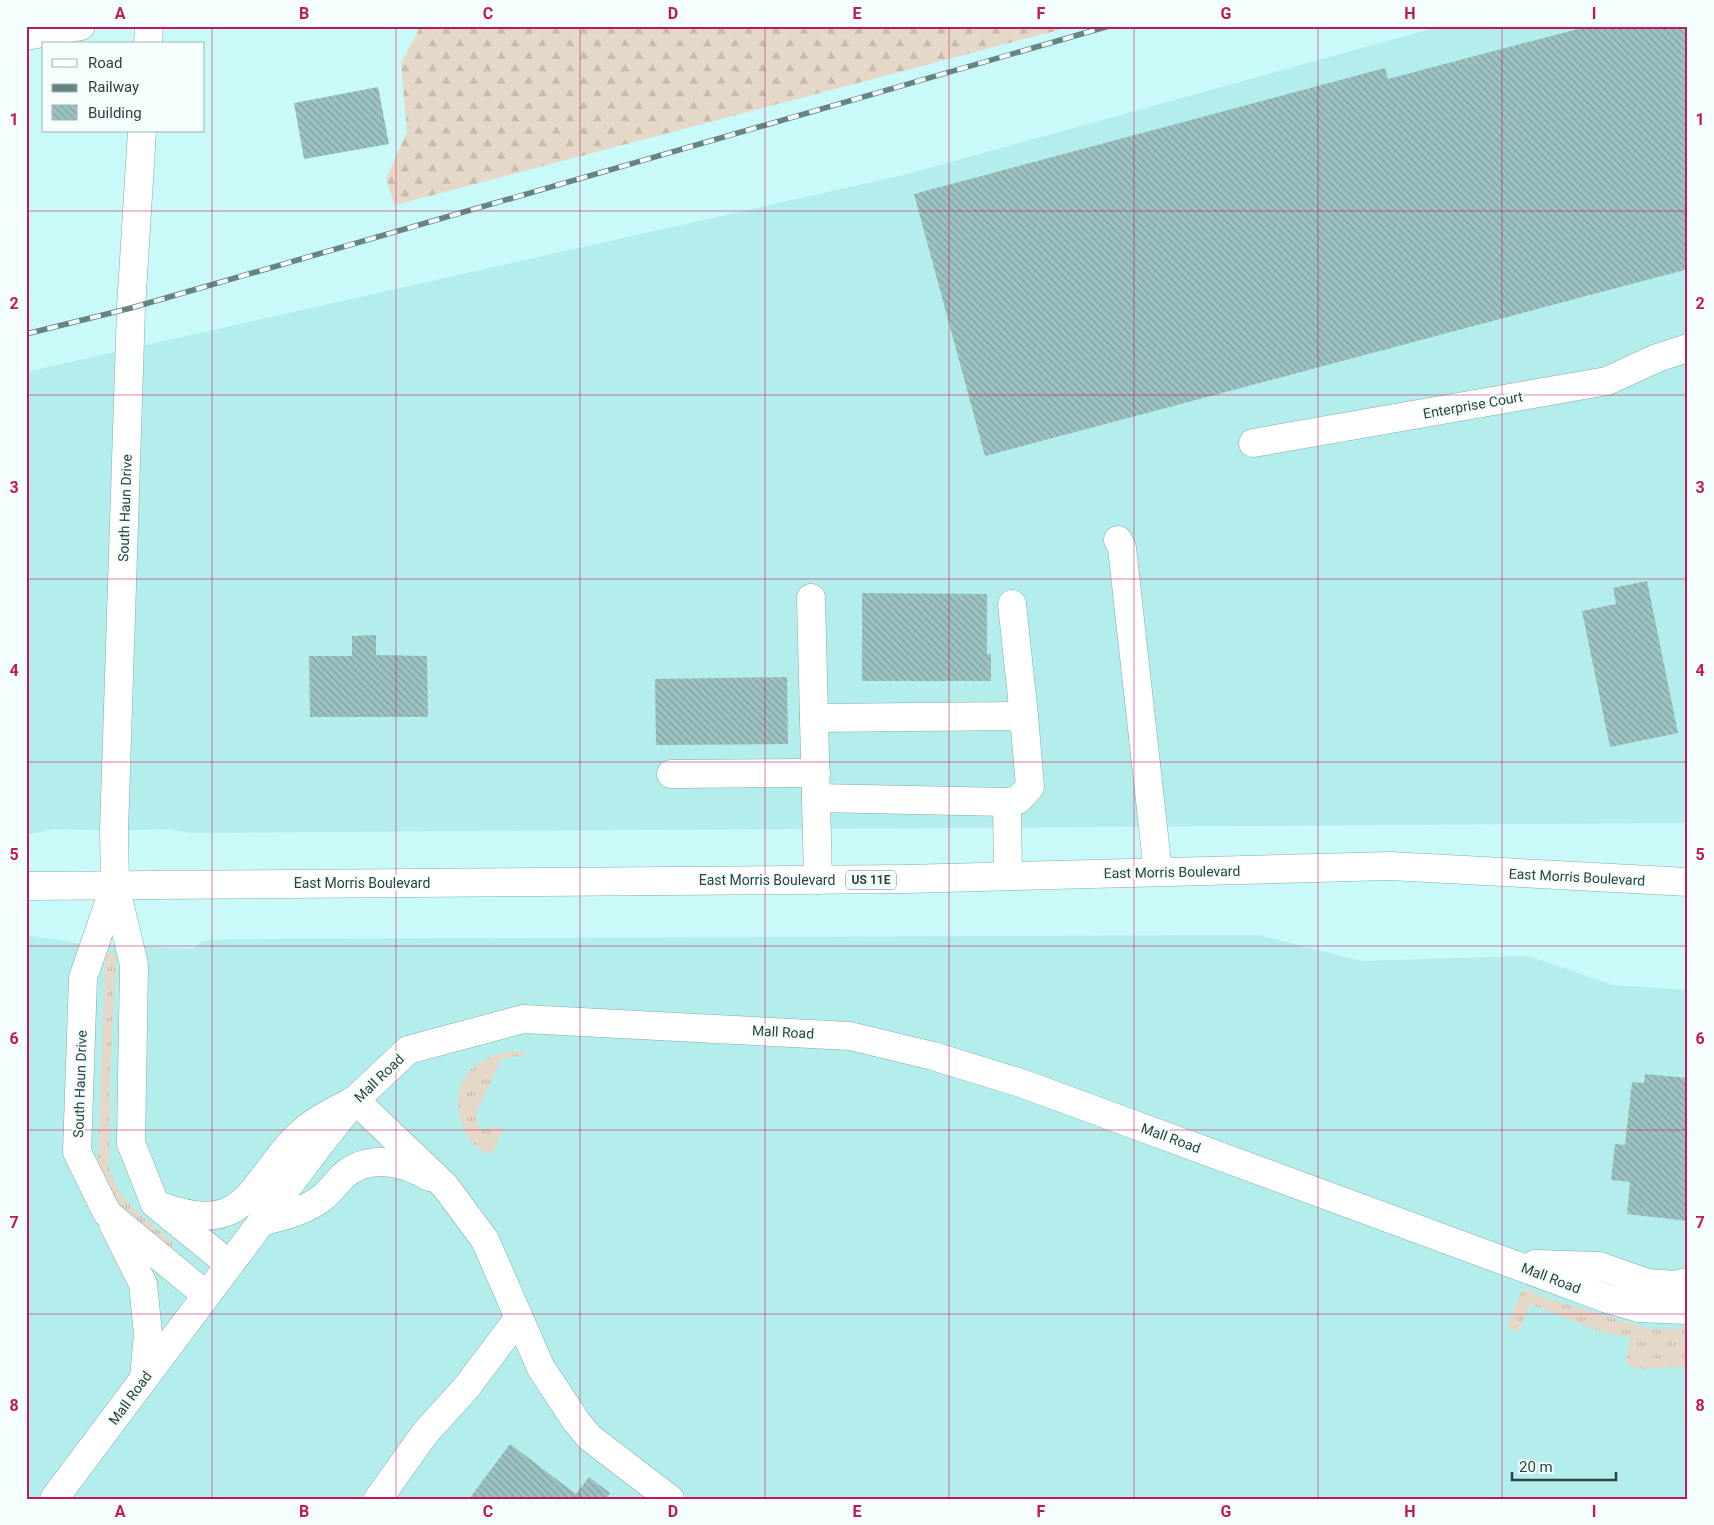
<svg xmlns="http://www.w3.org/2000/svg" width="1714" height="1525" font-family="Roboto,sans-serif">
	<defs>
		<pattern id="grass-tufts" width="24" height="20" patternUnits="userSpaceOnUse" patternTransform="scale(1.25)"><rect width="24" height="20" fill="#e6d8c9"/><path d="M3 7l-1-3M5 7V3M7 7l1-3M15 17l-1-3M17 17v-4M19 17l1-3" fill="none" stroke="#c6bbae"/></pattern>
		<pattern id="forest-firs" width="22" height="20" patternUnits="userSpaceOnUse" patternTransform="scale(1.25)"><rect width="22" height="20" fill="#e6d8c9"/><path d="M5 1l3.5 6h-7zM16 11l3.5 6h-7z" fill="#c6bbae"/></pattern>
		<pattern id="building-back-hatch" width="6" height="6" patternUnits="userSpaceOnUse" patternTransform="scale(1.25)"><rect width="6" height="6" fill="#9cc3c2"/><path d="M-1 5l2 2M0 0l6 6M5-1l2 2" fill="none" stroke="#80a09f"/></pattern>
	</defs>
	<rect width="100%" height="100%" fill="#c9f9f9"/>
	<g fill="#b3edec">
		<path d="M1441,26H1688V823L192,833L167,829L114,831L55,829L26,835V372L904,175Z"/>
		<path d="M26,935L75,943L193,949L203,941L233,939L1258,935L1361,961L1528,956L1614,985L1688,990V1499H26Z"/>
	</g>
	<g fill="url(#grass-tufts)">
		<path d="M112,952L116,956L110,1076L109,1168C123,1209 144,1215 172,1242L173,1245L169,1249L116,1204L98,1165L105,960L106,954Z"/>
		<path d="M510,1051H521L528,1054L501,1059L476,1114L480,1130L495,1127L503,1129L492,1154C478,1152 469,1141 464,1129C447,1087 467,1060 510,1051Z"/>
		<path d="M1523,1288L1546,1298L1650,1329H1688V1366L1643,1369L1629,1366L1626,1360L1630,1337L1602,1332L1530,1304L1519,1331H1512L1507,1325Z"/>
	</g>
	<path fill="url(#forest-firs)" d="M421,26H1074L395,205L386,179L407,132L401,63Z"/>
	<g fill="url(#building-back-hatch)">
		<path d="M1589,26H1688V269L985,456L914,194L1385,68L1388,79Z"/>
		<path d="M378,87L389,144L304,159L294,103Z"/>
		<path d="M1647,581L1678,733L1610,747L1582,611L1616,604L1613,588Z"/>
		<path d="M862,593L987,594V654H991V681H862Z"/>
		<path d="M376,635V655L427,656L428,717H310L309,656H352V636Z"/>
		<path d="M787,677L788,744L656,745L655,679Z"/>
		<path d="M1645,1074L1688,1078V1221L1627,1214L1630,1182L1611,1180L1615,1144L1625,1145L1632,1082L1644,1083Z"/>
		<path d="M510,1444L576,1494L589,1477L610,1493L606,1499H469Z"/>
	</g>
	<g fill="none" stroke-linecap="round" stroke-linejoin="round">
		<defs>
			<g id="minor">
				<path d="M26,36L81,26"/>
				<path d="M148,44L149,26"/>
				<path d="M142,131L131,308L114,831L115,885L134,965L131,1143L155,1204L229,1264"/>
				<path d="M1253,443L1607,381L1657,358L1688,348"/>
				<path d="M1118,540L1122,548L1158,872"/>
				<path d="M811,598L818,880"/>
				<path d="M1012,604L1024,716"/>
				<path d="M814,718L1024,716L1030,787L1018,800L1007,802L1008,876"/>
				<path d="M671,774L816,773"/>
				<path d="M816,798L1007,802"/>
				<path d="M115,885L83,978L77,1152L107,1213L206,1295"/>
				<path d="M163,1207C247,1237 249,1185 297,1137C314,1120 334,1111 355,1100L445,1186L485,1240L541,1368L576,1421L589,1437L670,1499"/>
				<path d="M261,1222C282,1216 304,1212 322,1198C330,1192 336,1183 343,1176C368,1154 403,1161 429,1177"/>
				<path d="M113,1224L143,1284L148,1334L144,1378"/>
				<path d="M1535,1264L1599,1266L1647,1283L1675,1285L1688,1282"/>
				<path d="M54,1499L316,1149L355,1100L408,1050L523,1019L850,1036L933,1056L1021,1083L1605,1298L1639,1308L1688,1310"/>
				<path d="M378,1499L426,1432L466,1388L518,1319"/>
			</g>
			<path id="major" d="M26,886L906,879L1390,866L1688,882"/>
		</defs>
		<use href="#minor" stroke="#7fadac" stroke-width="29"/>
		<use href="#major" stroke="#7fadac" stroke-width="29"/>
		<use href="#minor" stroke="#fff" stroke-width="28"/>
		<use href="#major" stroke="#fff" stroke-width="28"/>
		<defs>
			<path id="rail" d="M26,334L131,308L1109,26"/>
		</defs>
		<use href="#rail" stroke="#668484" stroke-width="5.5"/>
		<use href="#rail" stroke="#f4fefd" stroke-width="4" stroke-dasharray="11" stroke-linecap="butt"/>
	</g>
	<path fill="none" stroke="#c2185b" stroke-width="1" stroke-opacity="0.55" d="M212,26V1499M396,26V1499M580,26V1499M765,26V1499M949,26V1499M1134,26V1499M1318,26V1499M1502,26V1499M26,211H1688M26,395H1688M26,579H1688M26,762H1688M26,946H1688M26,1130H1688M26,1314H1688"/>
	<g text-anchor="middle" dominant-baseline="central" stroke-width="4.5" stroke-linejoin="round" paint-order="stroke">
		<rect fill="#f4fefd" stroke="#697a79" stroke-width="1" x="846" y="870.5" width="50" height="19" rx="4"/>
		<g font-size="12" font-weight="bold" fill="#2e4141">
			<text x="871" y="880">US 11E</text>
		</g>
		<g font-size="14" fill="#2e4141" stroke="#f4fefd">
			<text transform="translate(1473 405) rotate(-10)">Enterprise Court</text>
			<text transform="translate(125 508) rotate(-88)">South Haun Drive</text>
			<text transform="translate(1172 872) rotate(-1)">East Morris Boulevard</text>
			<text transform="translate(1577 877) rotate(3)">East Morris Boulevard</text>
			<text x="767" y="880">East Morris Boulevard</text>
			<text x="362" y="883">East Morris Boulevard</text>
			<text transform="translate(783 1032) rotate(3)">Mall Road</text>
			<text transform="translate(379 1078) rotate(-44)">Mall Road</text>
			<text transform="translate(80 1084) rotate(-88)">South Haun Drive</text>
			<text transform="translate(1171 1138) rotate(20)">Mall Road</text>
			<text transform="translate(1551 1278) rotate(21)">Mall Road</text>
			<text transform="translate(130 1398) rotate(-54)">Mall Road</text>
		</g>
	</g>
	<rect width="1714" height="1525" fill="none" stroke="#f4fefd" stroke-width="55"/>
	<rect x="42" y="42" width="162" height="90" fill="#f4fefd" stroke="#a5b2b2"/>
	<rect x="52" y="59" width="25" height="8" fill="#ffffff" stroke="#a5b2b2"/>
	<text x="88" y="68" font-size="15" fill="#2e4141">Road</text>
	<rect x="52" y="84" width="25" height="8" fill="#668484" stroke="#a5b2b2"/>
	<text x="88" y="92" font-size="15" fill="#2e4141">Railway</text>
	<rect x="52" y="105" width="25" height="15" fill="url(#building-back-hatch)" stroke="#a5b2b2"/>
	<text x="88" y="118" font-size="15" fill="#2e4141">Building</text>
	<path d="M1512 1472v8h104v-8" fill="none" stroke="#2e4141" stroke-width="2.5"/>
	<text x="1519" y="1472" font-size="15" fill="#2e4141" stroke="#f4fefd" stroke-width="4" paint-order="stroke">20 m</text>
	<rect x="28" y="28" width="1658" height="1470" fill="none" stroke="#c2185b" stroke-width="2"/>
	<g font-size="16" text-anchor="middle" font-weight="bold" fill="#c2185b">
		<text x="120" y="19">A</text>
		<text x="304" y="19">B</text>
		<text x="488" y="19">C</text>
		<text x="673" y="19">D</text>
		<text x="857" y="19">E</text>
		<text x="1041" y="19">F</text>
		<text x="1226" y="19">G</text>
		<text x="1410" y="19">H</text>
		<text x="1594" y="19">I</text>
		<text x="14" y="125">1</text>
		<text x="1700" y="125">1</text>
		<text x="14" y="309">2</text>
		<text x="1700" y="309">2</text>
		<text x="14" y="493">3</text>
		<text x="1700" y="493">3</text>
		<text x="14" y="676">4</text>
		<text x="1700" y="676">4</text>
		<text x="14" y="860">5</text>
		<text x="1700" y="860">5</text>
		<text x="14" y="1044">6</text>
		<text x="1700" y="1044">6</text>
		<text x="14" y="1228">7</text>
		<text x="1700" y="1228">7</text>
		<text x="14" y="1411">8</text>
		<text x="1700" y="1411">8</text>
		<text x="120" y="1517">A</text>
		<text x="304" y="1517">B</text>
		<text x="488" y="1517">C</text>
		<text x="673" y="1517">D</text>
		<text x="857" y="1517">E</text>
		<text x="1041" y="1517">F</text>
		<text x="1226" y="1517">G</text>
		<text x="1410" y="1517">H</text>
		<text x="1594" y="1517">I</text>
	</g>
</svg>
